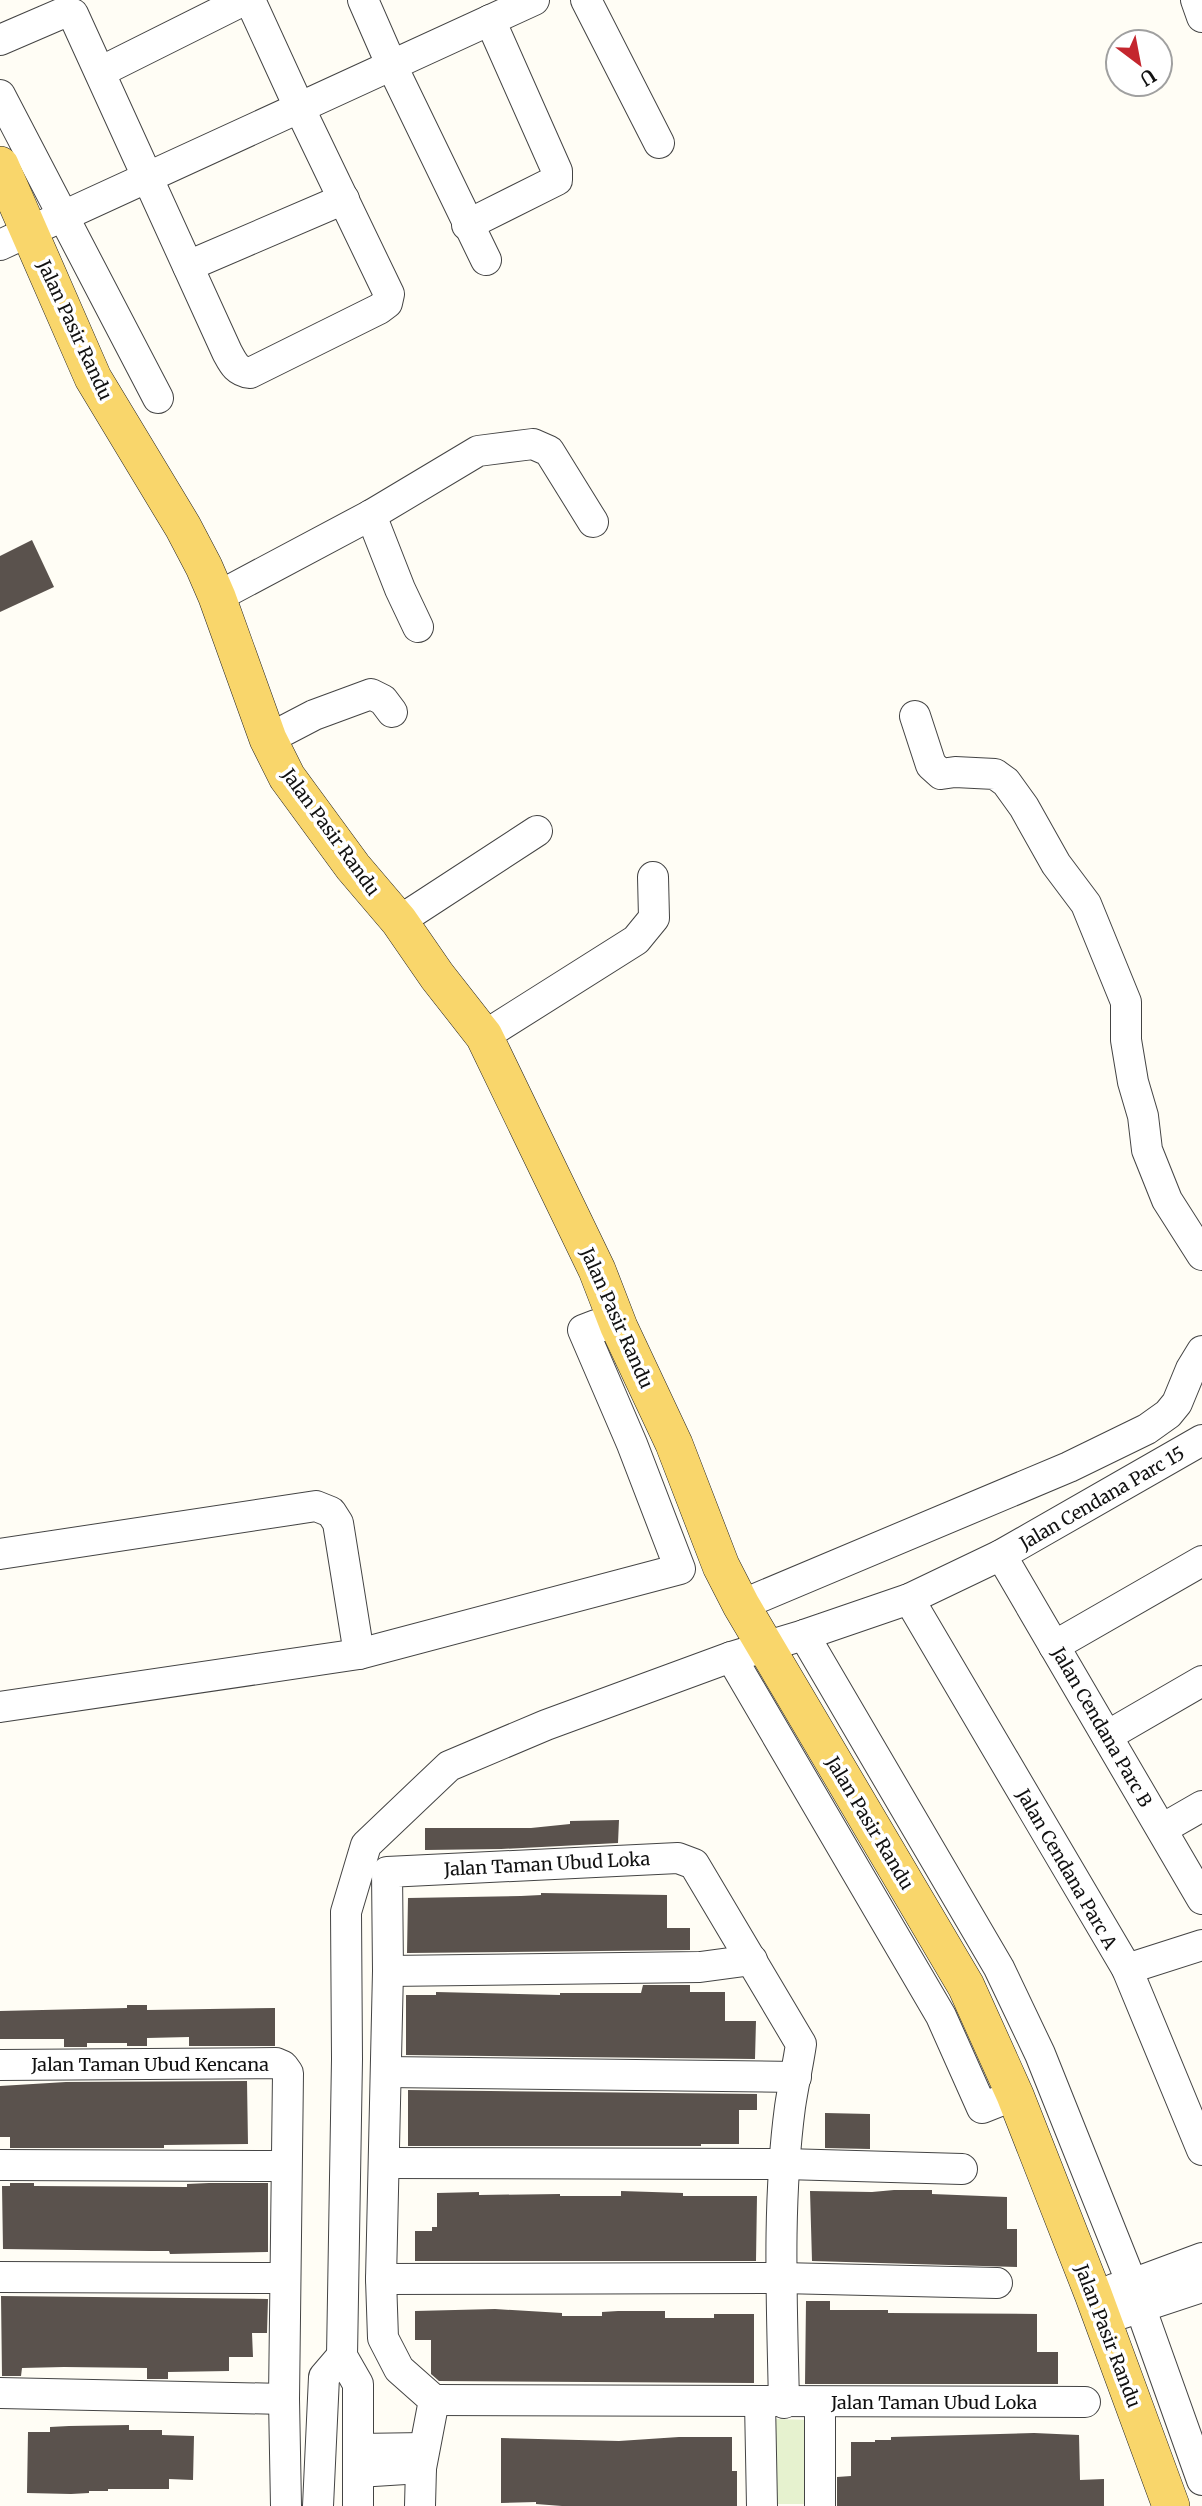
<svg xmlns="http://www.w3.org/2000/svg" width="1202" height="2506" font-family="Merriweather,serif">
	<rect width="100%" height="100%" fill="#fffdf5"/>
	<path fill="#e6f2cf" d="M774,2419L811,2420L808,2504H771Z"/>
	<g fill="#5a524d">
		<path d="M32,540L54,587L0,612V556Z"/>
		<path d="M619,1820L618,1843L501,1849L425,1850V1828H531L570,1824V1821Z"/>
		<path d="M541,1893L667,1895V1928H690V1950L407,1953L408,1898L521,1896L541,1895Z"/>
		<path d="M643,1985H690V1992H725V2021H756L755,2059L406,2055V1995H436V1992L560,1995V1993H641Z"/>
		<path d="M127,2005H147V2010L275,2008V2046H189V2037L147,2038V2046H127V2043H87V2047H64V2039H0V2011L127,2008Z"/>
		<path d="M247,2081L248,2144L164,2145V2148H10V2137H0V2086L66,2082Z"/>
		<path d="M408,2090L757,2094V2110H739V2144H701V2146H408Z"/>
		<path d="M825,2113L870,2114V2149L825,2148Z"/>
		<path d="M10,2183H34V2186L187,2187V2184L209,2183H268V2252L170,2254L169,2251H151L3,2249L2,2186H10Z"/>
		<path d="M894,2190H932V2194L1007,2197V2229H1017V2267L812,2261L810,2191L872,2192Z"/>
		<path d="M621,2191L683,2193V2196H757L756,2261H415V2231H432V2227H437V2193L479,2192V2195L560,2194V2196H621Z"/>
		<path d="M1,2296L268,2299L267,2333H252L253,2357H229V2371L168,2372V2379H147V2368L64,2367L22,2368L21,2376H2Z"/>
		<path d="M806,2301H830V2310H888V2313L1037,2314V2352H1058V2384H805Z"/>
		<path d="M495,2309L562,2313V2316H602V2312L618,2311H665V2318H714V2314H754V2383L439,2381L431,2374V2340H415V2311Z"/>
		<path d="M129,2425V2430H162V2435L194,2436L193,2480L169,2479V2489H108V2491H89V2493L71,2494L27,2493L28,2432H50V2427L69,2426Z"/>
		<path d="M1034,2433L1079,2435L1080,2480L1104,2479V2506H837V2477L851,2476V2442H875V2440H891V2437Z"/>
		<path d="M679,2437H732V2471H737V2506H562L536,2504V2502L501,2503V2438L619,2441Z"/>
	</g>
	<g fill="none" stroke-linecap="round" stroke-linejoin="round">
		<defs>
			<g id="minor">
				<path d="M363,0L391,64L486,260"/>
				<path d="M586,0L659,143"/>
				<path d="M1196,0L1202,17"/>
				<path d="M0,40L65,12L73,14L227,352C233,363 236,371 250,373L379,309L387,303L389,294L299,107L250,0"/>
				<path d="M100,72L244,0"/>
				<path d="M0,95L158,398"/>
				<path d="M467,225L557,180V171L490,20"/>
				<path d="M0,245L534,0"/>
				<path d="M188,266L344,199"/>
				<path d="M371,515L400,589L418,627"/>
				<path d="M217,597L371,515L478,451L533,444L549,451L593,522"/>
				<path d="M915,716L931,765L941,774L955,772L995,774L1006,782L1024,807L1056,864L1086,904L1126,1002V1040L1133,1082L1143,1116L1147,1150L1167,1200L1202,1255"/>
				<path d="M268,739L314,715L371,694L383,700L392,712"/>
				<path d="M399,921L537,831"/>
				<path d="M484,1036L636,940L654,918L653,877"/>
				<path d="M0,1554L316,1506L331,1512L338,1523L359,1654"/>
				<path d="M1001,1555L1202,1899"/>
				<path d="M909,1599L1127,1969L1202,2150"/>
				<path d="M741,1605L1069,1467L1147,1429L1168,1414L1177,1403L1191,1369L1202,1351"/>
				<path d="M804,1635L999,1968L1040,2054L1132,2284L1202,2480"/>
				<path d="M1054,1646L1202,1561"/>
				<path d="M731,1657L941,2016L982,2108L1015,2095"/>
				<path d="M0,1707L359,1654L680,1569L632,1444L583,1330L596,1325L619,1327"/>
				<path d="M1107,1736L1202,1681"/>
				<path d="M1162,1829L1202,1806"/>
				<path d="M1127,1969L1202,1945"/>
				<path d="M388,1971L700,1967L752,1960"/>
				<path d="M0,2065L276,2063L283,2066L288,2073L284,2399L286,2506"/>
				<path d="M386,2072L796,2077"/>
				<path d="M385,2163L785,2164L962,2169"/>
				<path d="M0,2165L285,2166"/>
				<path d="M0,2277L285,2278"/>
				<path d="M381,2279L781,2278L997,2283"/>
				<path d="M1114,2289L1132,2284L1202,2258"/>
				<path d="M1120,2314L1202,2287"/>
				<path d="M0,2393L284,2399"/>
				<path d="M434,2400L1085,2402"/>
				<path d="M760,2402L762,2506"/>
				<path d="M820,2402V2506"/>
				<path d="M358,2449L424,2448"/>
				<path d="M358,2472L421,2468"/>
				<path d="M318,2506L324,2377L342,2356"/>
				<path d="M358,2506V2384L342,2356L347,2059L346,1912L366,1845L449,1766L546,1725L731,1657L804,1635L909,1599L1001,1555L1202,1440"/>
				<path d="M420,2506L421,2468L434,2400L399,2369L383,2338L381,2279L388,1971L387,1872L678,1858L694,1864L801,2044C798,2065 793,2086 790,2107C777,2205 782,2305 784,2403"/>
			</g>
			<path id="major" d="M0,165L93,378L183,527L204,567L217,597L268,739L287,777L353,867L399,921L437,976L484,1036L597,1270L619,1327L674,1444L721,1566L741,1605L966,1986L1015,2095L1093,2294L1171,2506"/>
		</defs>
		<use href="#minor" stroke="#444" stroke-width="32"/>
		<use href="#major" stroke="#222" stroke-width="38"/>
		<use href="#minor" stroke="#fff" stroke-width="30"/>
		<use href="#major" stroke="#f9d66b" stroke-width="37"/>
	</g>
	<g text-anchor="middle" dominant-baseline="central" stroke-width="7" stroke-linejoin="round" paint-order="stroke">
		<g font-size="18" fill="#111" stroke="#fff">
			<text transform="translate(75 330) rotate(65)">Jalan Pasir Randu</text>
			<text transform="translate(331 832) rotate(54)">Jalan Pasir Randu</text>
			<text transform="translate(617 1318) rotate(66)">Jalan Pasir Randu</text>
			<text transform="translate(1102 1498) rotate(-30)">Jalan Cendana Parc 15</text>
			<text transform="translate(1102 1727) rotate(60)">Jalan Cendana Parc B</text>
			<text transform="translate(870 1823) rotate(59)">Jalan Pasir Randu</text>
			<text transform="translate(547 1864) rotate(-3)">Jalan Taman Ubud Loka</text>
			<text transform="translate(1067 1869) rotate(60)">Jalan Cendana Parc A</text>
			<text x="150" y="2064">Jalan Taman Ubud Kencana</text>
			<text transform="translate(1108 2336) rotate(69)">Jalan Pasir Randu</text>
			<text x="934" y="2402">Jalan Taman Ubud Loka</text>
		</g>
	</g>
	<g transform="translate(1139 63) rotate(148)"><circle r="33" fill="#ffffff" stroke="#a0a0a0" stroke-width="2"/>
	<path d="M0-5L12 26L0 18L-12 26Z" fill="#c4262e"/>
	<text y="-10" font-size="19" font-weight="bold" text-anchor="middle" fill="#111111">U</text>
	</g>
</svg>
